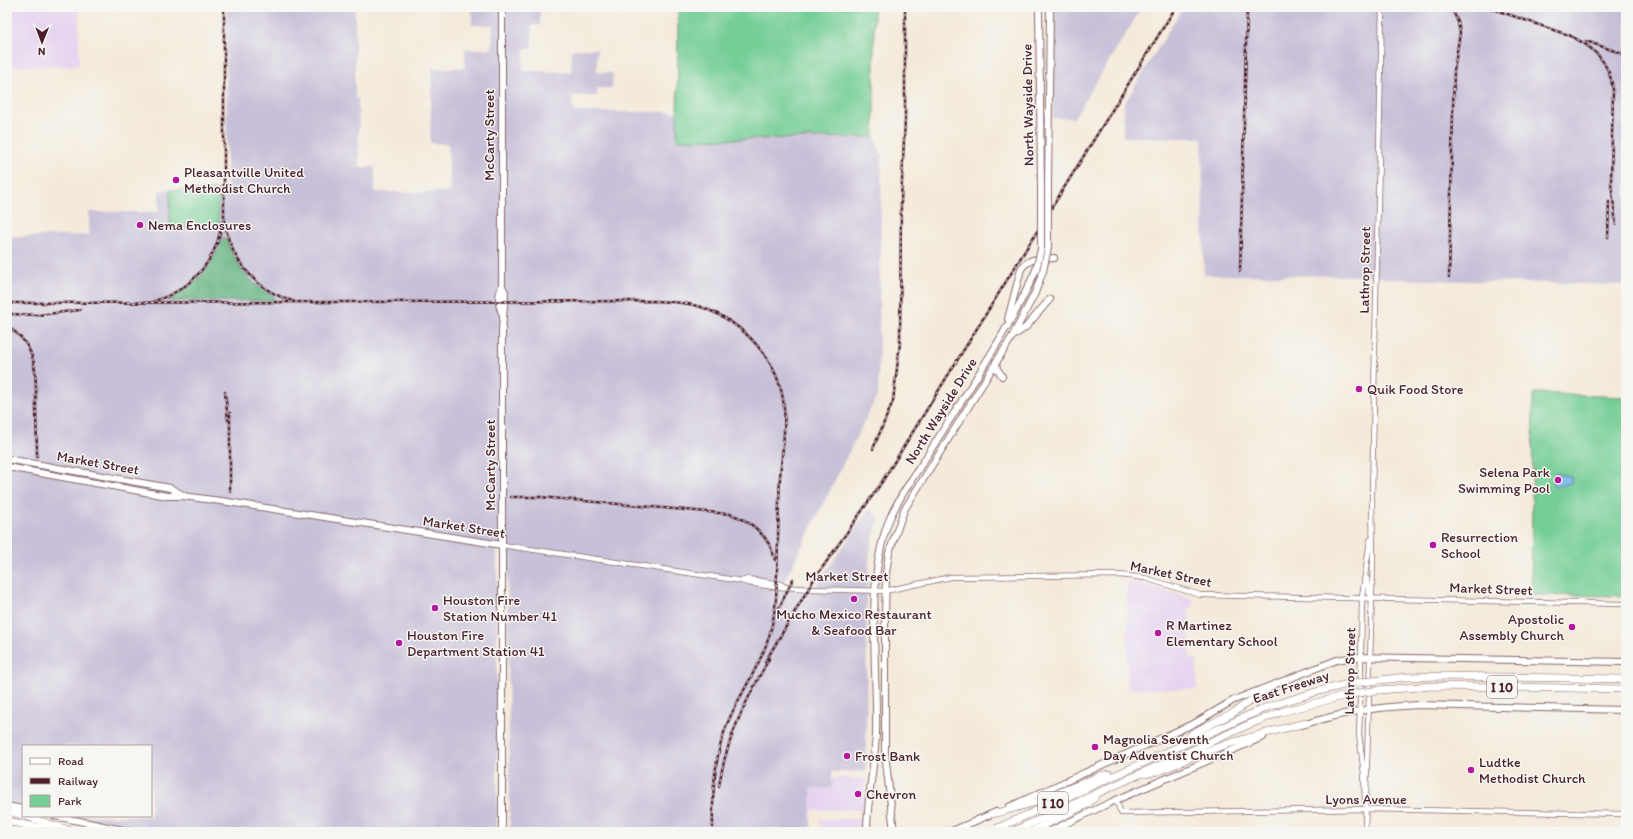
<svg xmlns="http://www.w3.org/2000/svg" width="1633" height="839" font-family="Itim,sans-serif">
	<rect width="100%" height="100%" fill="#f6f6f2"/>
	<filter id="ink" filterUnits="userSpaceOnUse"><feTurbulence type="fractalNoise" baseFrequency=".025" numOctaves="2"/><feDisplacementMap in="SourceGraphic" scale="8" xChannelSelector="R" yChannelSelector="G"/><feConvolveMatrix kernelMatrix="1 2 1 2 8 2 1 2 1" color-interpolation-filters="sRGB"/></filter>
	<filter id="wash" filterUnits="userSpaceOnUse"><feTurbulence type="fractalNoise" baseFrequency=".012" numOctaves="4" result="noise"/><feDisplacementMap in="SourceGraphic" scale="16" xChannelSelector="R" yChannelSelector="G"/><feGaussianBlur stdDeviation="0.9" result="paint"/><feColorMatrix in="noise" values="0 0 0 0 0 0 0 0 0 0 0 0 0 0 0 0 0 1.4 0 .05"/><feComposite in="paint" operator="in"/></filter>
	<g filter="url(#wash)">
		<rect width="100%" height="100%" fill="#f4eada"/>
		<g fill="#e6d3f0">
			<rect x="7" y="7" width="72" height="59"/>
			<path d="M1127,582H1139L1193,599V608H1189L1190,659H1197V689H1130L1127,687Z"/>
			<path d="M831,778H866L862,810H811V788H831Z"/>
			<path d="M820,819H861L862,832H820Z"/>
		</g>
		<g fill="#c8c0d8">
			<path d="M226,7H355V98H358L359,167H375V192H450L448,144L430,143L432,68H465V49H492L493,25H472V7H532V9H540V25H532V49H524L523,71L571,72L572,49H597V72L613,73L612,88H597V96H572L573,112H678V139L874,137L882,155L878,394L783,584L816,586L869,509L879,518L870,549L867,597L866,771L832,772V788H811V832H510L507,551L497,550V832H157L75,816H151V746H23V806L7,803V237L89,235V212H159V190H227Z"/>
			<path d="M1054,7H1142L1074,118H1053Z"/>
			<path d="M1183,7H1626V285L1387,279L1378,276L1204,275L1202,138L1123,137L1124,104Z"/>
		</g>
		<g fill="#75ce95" stroke="#607660">
			<path d="M678,7H874V137L677,140Z"/>
			<path d="M170,190H221L218,208L219,227L170,228Z"/>
			<path d="M1534,393L1626,397L1624,596L1531,595L1533,396Z"/>
		</g>
		<path fill="#60b17e" stroke="#556854" d="M222,238H226C236,264 249,284 274,296L275,301H168L169,299C195,287 213,265 222,238Z"/>
		<path fill="#7cb9ef" stroke="#636c8d" d="M1555,473L1571,477V483L1555,487L1553,486Z"/>
	</g>
	<g filter="url(#ink)">
		<g fill="none" stroke-linecap="round" stroke-linejoin="round">
			<defs>
				<g id="minor">
					<path d="M502,545L742,581L748,583L781,588L785,587L810,589L885,591L951,577L1120,575L1145,578L1200,595L1626,604"/>
					<path d="M1367,578L1368,591L1371,596"/>
					<path d="M742,581L748,579L781,584L785,587"/>
					<path d="M1116,800L1121,813L1366,809L1626,814"/>
					<path d="M1365,804L1364,774L1359,734L1360,709L1362,597L1370,540"/>
					<path d="M1365,832L1373,559L1372,496L1382,7"/>
				</g>
				<g id="major">
					<path d="M502,7V286C498,295 498,305 502,313"/>
					<path d="M1039,7L1041,187"/>
					<path d="M1048,185L1050,7"/>
					<path d="M502,286L505,292L502,330V832"/>
					<path d="M1008,319L1021,269C1029,257 1040,259 1054,258"/>
					<path d="M1013,336L1026,327L1050,299"/>
					<path d="M996,362L997,369L1002,376"/>
					<path d="M7,459L170,488L183,495"/>
					<path d="M7,467L167,496H183L228,502L502,545"/>
					<path d="M1302,725C1344,712 1375,707 1419,705L1626,710"/>
					<path d="M7,806L23,809"/>
					<path d="M1009,807L1195,723L1234,700L1337,660L1354,657L1626,662"/>
					<path d="M55,816L132,832"/>
					<path d="M867,832C867,799 874,768 876,735C878,669 864,580 890,518C900,494 918,471 932,448C968,390 1008,332 1036,270"/>
					<path d="M894,832L885,753V616L886,573L889,553L904,510L1012,337L1035,293L1043,271"/>
					<path d="M950,832L996,812"/>
					<path d="M1048,832L1116,800L1263,737"/>
				</g>
				<g id="highway">
					<path d="M1380,680L1407,677L1445,676L1626,679"/>
					<path d="M1379,690L1432,686L1626,689"/>
					<path d="M1186,740L1193,733L1233,713L1270,687"/>
					<path d="M1145,774C1163,772 1178,762 1194,756C1230,742 1268,732 1306,723"/>
					<path d="M7,811L23,815"/>
					<path d="M993,814L1036,802L1100,776L1109,774"/>
					<path d="M25,816L75,832"/>
					<path d="M7,821L61,832"/>
					<path d="M989,832L1267,707L1319,691L1352,683"/>
					<path d="M1012,832L1250,724L1281,712L1351,694"/>
					<path d="M1030,832L1087,804L1095,797"/>
				</g>
			</defs>
			<use href="#minor" stroke="#866668" stroke-width="6"/>
			<use href="#major" stroke="#866668" stroke-width="8"/>
			<use href="#highway" stroke="#866668" stroke-width="8"/>
			<use href="#minor" stroke="#fff" stroke-width="4.5"/>
			<use href="#major" stroke="#fff" stroke-width="6"/>
			<use href="#highway" stroke="#fff" stroke-width="7"/>
			<defs>
				<g id="rail">
					<path d="M224,7V216C227,256 254,290 293,301"/>
					<path d="M1487,7L1571,36"/>
					<path d="M1566,34C1592,45 1610,61 1613,90L1611,182L1616,225"/>
					<path d="M1586,41L1626,55"/>
					<path d="M1608,237L1609,202"/>
					<path d="M1240,271L1247,7"/>
					<path d="M1449,277L1454,70L1460,33L1458,22L1451,7"/>
					<path d="M154,301C191,290 217,261 222,222"/>
					<path d="M7,303L656,301C672,302 687,302 701,307C744,322 780,361 784,407C786,431 782,454 780,477C778,517 778,558 776,599C774,619 770,639 761,657C751,680 737,700 728,722C714,755 712,792 713,827"/>
					<path d="M7,314L39,315L80,310"/>
					<path d="M7,326C38,346 36,371 36,404C36,422 37,439 37,456"/>
					<path d="M225,392L228,420"/>
					<path d="M873,449L893,401L900,343L901,201L905,119V7"/>
					<path d="M230,492V413"/>
					<path d="M511,497H540L730,514C752,521 770,537 775,560"/>
					<path d="M777,612L793,579"/>
					<path d="M765,662L813,581L880,485L1176,7"/>
					<path d="M719,786C726,739 746,700 769,659"/>
				</g>
			</defs>
			<use href="#rail" stroke="#4a1f2b" stroke-width="2.5"/>
			<use href="#rail" stroke="#f6f6f2" stroke-width="1" stroke-dasharray="3" stroke-linecap="butt"/>
			<defs>
				<g id="major-bridge">
					<path d="M1036,270L1041,249V187"/>
					<path d="M1043,271L1048,248V185"/>
				</g>
				<g id="highway-bridge">
					<path d="M1352,683L1380,680"/>
					<path d="M1351,694L1379,690"/>
				</g>
			</defs>
			<use href="#major-bridge" stroke="#866668" stroke-width="8" stroke-linecap="butt"/>
			<use href="#highway-bridge" stroke="#866668" stroke-width="8" stroke-linecap="butt"/>
			<use href="#major-bridge" stroke="#fff" stroke-width="6"/>
			<use href="#highway-bridge" stroke="#fff" stroke-width="7"/>
		</g>
	</g>
	<g fill="#b5179e" stroke="#f6f6f2" stroke-width="1.5">
		<circle cx="176" cy="180" r="4"/>
		<circle cx="140" cy="225" r="4"/>
		<circle cx="1359" cy="389" r="4"/>
		<circle cx="1558" cy="480" r="4"/>
		<circle cx="1433" cy="545" r="4"/>
		<circle cx="854" cy="599" r="4"/>
		<circle cx="435" cy="608" r="4"/>
		<circle cx="1572" cy="627" r="4"/>
		<circle cx="1158" cy="633" r="4"/>
		<circle cx="399" cy="643" r="4"/>
		<circle cx="1095" cy="747" r="4"/>
		<circle cx="847" cy="756" r="4"/>
		<circle cx="1471" cy="770" r="4"/>
		<circle cx="858" cy="794" r="4"/>
	</g>
	<g text-anchor="middle" dominant-baseline="central" stroke-width="3" stroke-linejoin="round" paint-order="stroke">
		<g fill="#f6f6f2" stroke="#7e6067" stroke-width="1">
			<rect x="1487" y="676" width="30" height="22" rx="3"/>
			<rect x="1038" y="792" width="30" height="22" rx="3"/>
		</g>
		<g font-size="13" font-weight="bold" fill="#4a1f2b">
			<text x="1502" y="687">I 10</text>
			<text x="1053" y="803">I 10</text>
		</g>
		<g font-size="14" fill="#4a1f2b" stroke="#f6f6f2">
			<text transform="translate(1028 105) rotate(-91)">North Wayside Drive</text>
			<text transform="translate(489 135) rotate(-90)">McCarty Street</text>
			<text transform="translate(1365 270) rotate(-89)">Lathrop Street</text>
			<text transform="translate(941 411) rotate(-58)">North Wayside Drive</text>
			<text transform="translate(98 463) rotate(10)">Market Street</text>
			<text transform="translate(490 465) rotate(-90)">McCarty Street</text>
			<text transform="translate(464 527) rotate(9)">Market Street</text>
			<text transform="translate(1171 574) rotate(12)">Market Street</text>
			<text x="847" y="576">Market Street</text>
			<text transform="translate(1491 589) rotate(2)">Market Street</text>
			<text transform="translate(1350 671) rotate(-89)">Lathrop Street</text>
			<text transform="translate(1291 687) rotate(-18)">East Freeway</text>
			<text x="1366" y="799">Lyons Avenue</text>
		</g>
		<g font-size="14" fill="#4a1f2b" stroke="#f6f6f2" text-anchor="start">
			<text x="184" y="172">Pleasantville United<tspan x="184" dy="16">Methodist Church</tspan></text>
			<text x="148" y="225">Nema Enclosures</text>
			<text x="1367" y="389">Quik Food Store</text>
			<text x="1550" y="472" text-anchor="end">Selena Park<tspan x="1550" dy="16">Swimming Pool</tspan></text>
			<text x="1441" y="537">Resurrection<tspan x="1441" dy="16">School</tspan></text>
			<text x="443" y="600">Houston Fire<tspan x="443" dy="16">Station Number 41</tspan></text>
			<text x="854" y="614" text-anchor="middle">Mucho Mexico Restaurant<tspan x="854" dy="16">&amp; Seafood Bar</tspan></text>
			<text x="1564" y="619" text-anchor="end">Apostolic<tspan x="1564" dy="16">Assembly Church</tspan></text>
			<text x="1166" y="625">R Martinez<tspan x="1166" dy="16">Elementary School</tspan></text>
			<text x="407" y="635">Houston Fire<tspan x="407" dy="16">Department Station 41</tspan></text>
			<text x="1103" y="739">Magnolia Seventh<tspan x="1103" dy="16">Day Adventist Church</tspan></text>
			<text x="855" y="756">Frost Bank</text>
			<text x="1479" y="762">Ludtke<tspan x="1479" dy="16">Methodist Church</tspan></text>
			<text x="866" y="794">Chevron</text>
		</g>
	</g>
	<rect width="1633" height="839" fill="none" stroke="#f6f6f2" stroke-width="24"/>
	<rect x="22" y="745" width="130" height="72" fill="#f6f6f2" stroke="#b1a0a2"/>
	<rect x="30" y="758" width="20" height="6" fill="#ffffff" stroke="#b1a0a2"/>
	<text x="58" y="765" font-size="12" fill="#4a1f2b">Road</text>
	<rect x="30" y="778" width="20" height="6" fill="#4a1f2b" stroke="#b1a0a2"/>
	<text x="58" y="785" font-size="12" fill="#4a1f2b">Railway</text>
	<rect x="30" y="795" width="20" height="12" fill="#75ce95" stroke="#b1a0a2"/>
	<text x="58" y="805" font-size="12" fill="#4a1f2b">Park</text>
	<g transform="translate(42 42) rotate(181)" stroke="#f6f6f2" stroke-width="3" paint-order="stroke">
	<path d="M0-3L7 15L0 10L-7 15Z" fill="#4a1f2b"/>
	<text y="-6" font-size="11" font-weight="bold" text-anchor="middle" fill="#4a1f2b">N</text>
	</g>
</svg>
